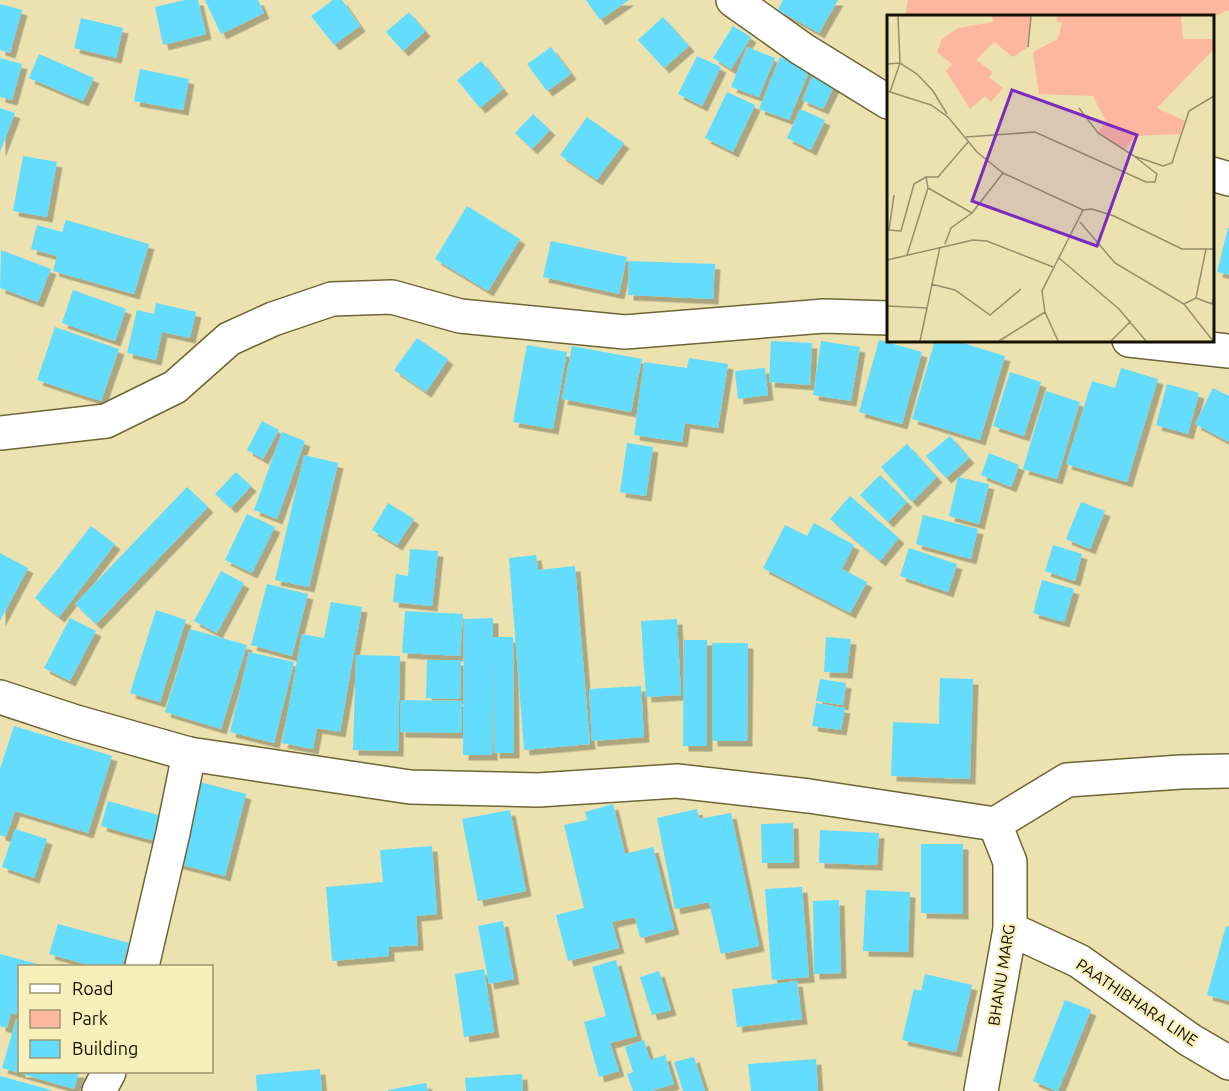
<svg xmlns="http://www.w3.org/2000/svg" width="1229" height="1091" font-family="Ubuntu,sans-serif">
	<defs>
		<filter id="shadow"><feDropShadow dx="5.5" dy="5.5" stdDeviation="0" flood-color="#0004"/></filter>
	</defs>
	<rect width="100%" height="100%" fill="#ebe2af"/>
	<path fill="#feb79f" d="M908,0H1229V10L1213,17V20L1212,16H905Z"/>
	<g fill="#63dcfe" filter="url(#shadow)">
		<path d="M185,0H198L206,34L163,45L155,7Z"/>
		<path d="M205,0H258L264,13L221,34Z"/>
		<path d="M333,0H342L360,26L334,45L311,16Z"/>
		<path d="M586,0H629L600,20Z"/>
		<path d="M783,0H838L819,33L778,10Z"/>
		<path d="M0,4L22,10L10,53L0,50Z"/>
		<path d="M409,12L425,31L403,51L386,32Z"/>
		<path d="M663,17L689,46L664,68L638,40Z"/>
		<path d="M81,18L123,28L116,58L74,48Z"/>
		<path d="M733,26L751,37L731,69L713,58Z"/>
		<path d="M551,47L571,74L547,91L527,64Z"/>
		<path d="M747,47L775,58L759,97L731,87Z"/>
		<path d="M39,54L94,78L83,101L29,78Z"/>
		<path d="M697,56L721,67L702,106L678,94Z"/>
		<path d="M780,57L810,69L789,120L759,109Z"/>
		<path d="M0,58L22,64L12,100L0,97Z"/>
		<path d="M481,61L503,89L480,108L457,80Z"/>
		<path d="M140,69L189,79L183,110L134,101Z"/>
		<path d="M815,70L837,80L823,109L802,100Z"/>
		<path d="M727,92L755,105L733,152L705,138Z"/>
		<path d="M0,108L15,113L0,152Z"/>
		<path d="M800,109L825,120L811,150L787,138Z"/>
		<path d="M533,114L550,130L532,149L515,133Z"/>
		<path d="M587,117L624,143L597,180L560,155Z"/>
		<path d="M23,156L57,162L47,217L13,211Z"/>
		<path d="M467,206L520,239L488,291L435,259Z"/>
		<path d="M66,220L149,244L134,294L53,271L57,256L31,249L37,225L62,232Z"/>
		<path d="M1228,228H1229V275L1217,272Z"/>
		<path d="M551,241L627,257L619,294L543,277Z"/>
		<path d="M1,250L51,269L38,302L0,288Z"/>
		<path d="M629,261L715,264L713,299L628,295Z"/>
		<path d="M73,290L126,309L115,341L62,323Z"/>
		<path d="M156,303L196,312L190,338L162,332L156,360L127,353L137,310L154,314Z"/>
		<path d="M55,327L119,349L101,401L37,380Z"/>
		<path d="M417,338L448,359L426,392L394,370Z"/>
		<path d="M879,340L922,352L902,424L859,412Z"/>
		<path d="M935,340H953L1005,356L980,440L912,419Z"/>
		<path d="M771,341L812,343L810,385L769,382Z"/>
		<path d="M821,341L860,347L851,401L813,395Z"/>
		<path d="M527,345L567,352L553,429L513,422Z"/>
		<path d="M572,346L642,359L631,412L562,399Z"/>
		<path d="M689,358L728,364L718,428L685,423L682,442L634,435L644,362L687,368Z"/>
		<path d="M765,368L768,395L738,399L735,371Z"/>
		<path d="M1121,368L1158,379L1127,482L1066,464L1092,381L1115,388Z"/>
		<path d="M1010,372L1041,382L1024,436L993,426Z"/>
		<path d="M1167,384L1199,393L1188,434L1156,425Z"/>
		<path d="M1213,388L1229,396V442L1195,424Z"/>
		<path d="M1046,391L1080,402L1057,479L1023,469Z"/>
		<path d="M262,421L279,430L263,459L247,450Z"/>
		<path d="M282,432L305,441L277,519L254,510Z"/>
		<path d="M950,436L969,458L946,478L926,456Z"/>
		<path d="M627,443L653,447L646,496L620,492Z"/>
		<path d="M907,444L937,477L912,502L881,467Z"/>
		<path d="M989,453L1019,465L1011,487L981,475Z"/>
		<path d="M304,455L338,463L309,587L275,580Z"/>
		<path d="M236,472L251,486L231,508L215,494Z"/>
		<path d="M880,475L907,502L888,522L860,495Z"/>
		<path d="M958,477L989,484L979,524L949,516Z"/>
		<path d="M187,487L208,507L96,624L75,604Z"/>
		<path d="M850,496L899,538L880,561L830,519Z"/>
		<path d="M1081,502L1105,511L1090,549L1066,539Z"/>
		<path d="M388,503L414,519L397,545L372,530Z"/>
		<path d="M247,514L275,527L252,573L225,560Z"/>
		<path d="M923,515L978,529L971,559L916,544Z"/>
		<path d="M814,523L854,545L842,569L867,582L850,613L763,568L785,525L807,536Z"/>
		<path d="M91,526L115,544L59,617L35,598Z"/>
		<path d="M1053,545L1082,554L1075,581L1045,571Z"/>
		<path d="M909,548L957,564L948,592L900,576Z"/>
		<path d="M410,549L438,551L432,606L393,602L396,574L408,576Z"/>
		<path d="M0,553L28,568L0,621Z"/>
		<path d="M536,555L538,570L575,566L590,744L524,750L509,558Z"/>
		<path d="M221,571L244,583L217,633L194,621Z"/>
		<path d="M1042,580L1074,589L1064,622L1033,613Z"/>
		<path d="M267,584L308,594L292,656L251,645Z"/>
		<path d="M331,602L362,607L340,732L317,728L313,749L282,743L302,634L324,638Z"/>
		<path d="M156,610L186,620L160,702L130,693Z"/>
		<path d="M405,611L463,614L460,656L402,653Z"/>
		<path d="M70,618L96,631L70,681L44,668Z"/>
		<path d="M493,618V637H513L514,753H494L493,652L492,755H463L464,619Z"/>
		<path d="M677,619L681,695L646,697L641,621Z"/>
		<path d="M190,629L247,645L221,729L165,712Z"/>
		<path d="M826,637L851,639L847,673L824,672Z"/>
		<path d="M684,640H707V746H683Z"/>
		<path d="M712,643H748L747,741H712Z"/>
		<path d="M249,652L294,662L274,743L230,732Z"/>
		<path d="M356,655L400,656L398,751L353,750Z"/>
		<path d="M427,660H461L460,699L426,698Z"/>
		<path d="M940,678L973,679L970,779L891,776L893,722L939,724Z"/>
		<path d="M820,679L846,683L843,705L816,701Z"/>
		<path d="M641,686L644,737L592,741L589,689Z"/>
		<path d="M401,700L462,701L461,733L400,732Z"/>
		<path d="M816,703L845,708L841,730L812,726Z"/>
		<path d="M14,726L112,756L88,833L15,811L6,837L0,835V769Z"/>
		<path d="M196,781L246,794L225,876L175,863Z"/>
		<path d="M108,801L162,816L155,841L101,826Z"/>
		<path d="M613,804L625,854L653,847L674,929L640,938L635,917L612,922L619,948L568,961L556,915L584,908L564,825L587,820L585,812Z"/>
		<path d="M697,809L699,819L731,813L759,946L721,954L709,902L675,909L657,818Z"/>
		<path d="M510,810L526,891L478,901L462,819Z"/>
		<path d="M793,823L794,863H762L761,824Z"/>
		<path d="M15,829L47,839L34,878L2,867Z"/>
		<path d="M820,830L879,833L877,865L819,863Z"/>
		<path d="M921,844H963V914L921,913Z"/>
		<path d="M432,846L437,914L416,916L418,945L389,947V956L332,961L326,887L383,882L380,850Z"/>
		<path d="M802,887L809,977L772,980L765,889Z"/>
		<path d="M866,890L910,892L908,952L863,951Z"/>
		<path d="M839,900L841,973L814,974L813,901Z"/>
		<path d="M503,921L514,979L489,984L478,926Z"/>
		<path d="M58,924L129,943L122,966H92L49,954Z"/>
		<path d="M1226,926L1229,927V1001L1207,995Z"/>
		<path d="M0,954L45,966H20V1015L11,1013L7,1028L0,1026Z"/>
		<path d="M616,960L637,1036L610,1043L619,1071L599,1077L584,1022L606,1016L592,967Z"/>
		<path d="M484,969L494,1032L464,1037L455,974Z"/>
		<path d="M659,971L671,1010L652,1015L640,977Z"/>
		<path d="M925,974L972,985L956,1052L902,1040L914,989L921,991Z"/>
		<path d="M797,981L802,1019L737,1027L732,989Z"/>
		<path d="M1065,1000L1091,1010L1058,1091H1057L1033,1081Z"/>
		<path d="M16,1020L20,1021V1072H79L74,1089L2,1068Z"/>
		<path d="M644,1040L650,1060L665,1055L674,1084L651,1091H633L627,1074L633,1072L625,1047Z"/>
		<path d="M694,1057L705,1091H683L674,1062Z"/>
		<path d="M816,1059L818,1091H751L748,1064Z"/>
		<path d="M320,1069L322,1091H257L256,1075Z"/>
		<path d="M522,1074L523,1091H466L465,1078Z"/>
		<path d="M0,1076L51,1090V1091H0Z"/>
		<path d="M426,1083L428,1091H388V1090Z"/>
	</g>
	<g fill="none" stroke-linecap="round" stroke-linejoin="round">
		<defs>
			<g id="minor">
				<path d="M733,0L802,49L888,102"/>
				<path d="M1212,174L1229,179"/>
				<path d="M1129,340L1229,351"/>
				<path d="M0,433L106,421L175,387L229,339L273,319L332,299L392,297L460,316L625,332L824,316L888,318"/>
				<path d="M0,697L76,722L189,754L410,787L538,790L677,781L809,796L995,824"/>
				<path d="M995,824L1067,780L1181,772L1229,771"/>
				<path d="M1010,929L1079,961L1190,1040L1229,1063"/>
				<path d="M142,966L173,833L189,754"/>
				<path d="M99,1091L109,1072"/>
				<path d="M981,1091L1010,929V862L995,824"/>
			</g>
		</defs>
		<use href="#minor" stroke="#6d6535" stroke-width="36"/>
		<use href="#minor" stroke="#fff" stroke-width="33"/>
	</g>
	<g text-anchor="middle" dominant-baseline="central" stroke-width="4.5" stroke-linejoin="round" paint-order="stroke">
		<g font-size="16" fill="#141101" stroke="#f8efbb">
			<text transform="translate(1001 975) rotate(-81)">BHANU MARG</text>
			<text transform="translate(1137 1002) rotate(34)">PAATHIBHARA LINE</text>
		</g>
	</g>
	<g transform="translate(887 15)">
		<rect width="327" height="327" fill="#ebe2af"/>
		<path d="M105,1H144L141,32L126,42L107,27L89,45L106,57L102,62L116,73L104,87L98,81L83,94L59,56L65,49L50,37L55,24L71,13L106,7ZM170,1H294L296,24H327V34L270,93L298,106L293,119L248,121L238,135L211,118L219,106L206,81L152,79L146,37L171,24L175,8L169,6Z" fill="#feb79f"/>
		<path fill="none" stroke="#958e69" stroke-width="1.5" d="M141,32L144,1M0,49L13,48L30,59L46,76L60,99M0,76L44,90L61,102L90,137L116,158L196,195M3,77L13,48L11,1M192,93L211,118L247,141M79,122L148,117L259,167H268L270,159L247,141L276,151L285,148L302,96L327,81M41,173L85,198L116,158M7,180L2,215L14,216L27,169L39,162M196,195L205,194L227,201L295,234H327M193,207L228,248L297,289L326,326M58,229L64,213L85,198M20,240L41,173L39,162H51L81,127M172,243L232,294L259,326M0,245L86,225L100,226L166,252M44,269L68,275L103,300L134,274M309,283L325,289L327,282M297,289L309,283L319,234M0,291L40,293M33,326L53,232M112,326L158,297M171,326L158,297L155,276L196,195M224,326L244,306"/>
		<path fill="#7b2cbf" fill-opacity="0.15" stroke="#7b2cbf" stroke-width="3" d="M125,75L250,120L210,231L85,186Z"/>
		<rect width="327" height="327" fill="none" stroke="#141101" stroke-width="3"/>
	</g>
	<rect x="18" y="965" width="195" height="108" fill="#f8efbb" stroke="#9d9671" stroke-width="1.5"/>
	<rect x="30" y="984" width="30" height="9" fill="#ffffff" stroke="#9d9671" stroke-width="1.5"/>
	<text x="72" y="995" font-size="18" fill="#141101">Road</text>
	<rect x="30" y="1010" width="30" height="18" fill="#feb79f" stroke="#9d9671" stroke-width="1.5"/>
	<text x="72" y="1025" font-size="18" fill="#141101">Park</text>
	<rect x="30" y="1040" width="30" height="18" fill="#63dcfe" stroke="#9d9671" stroke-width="1.5"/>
	<text x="72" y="1055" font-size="18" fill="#141101">Building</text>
</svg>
